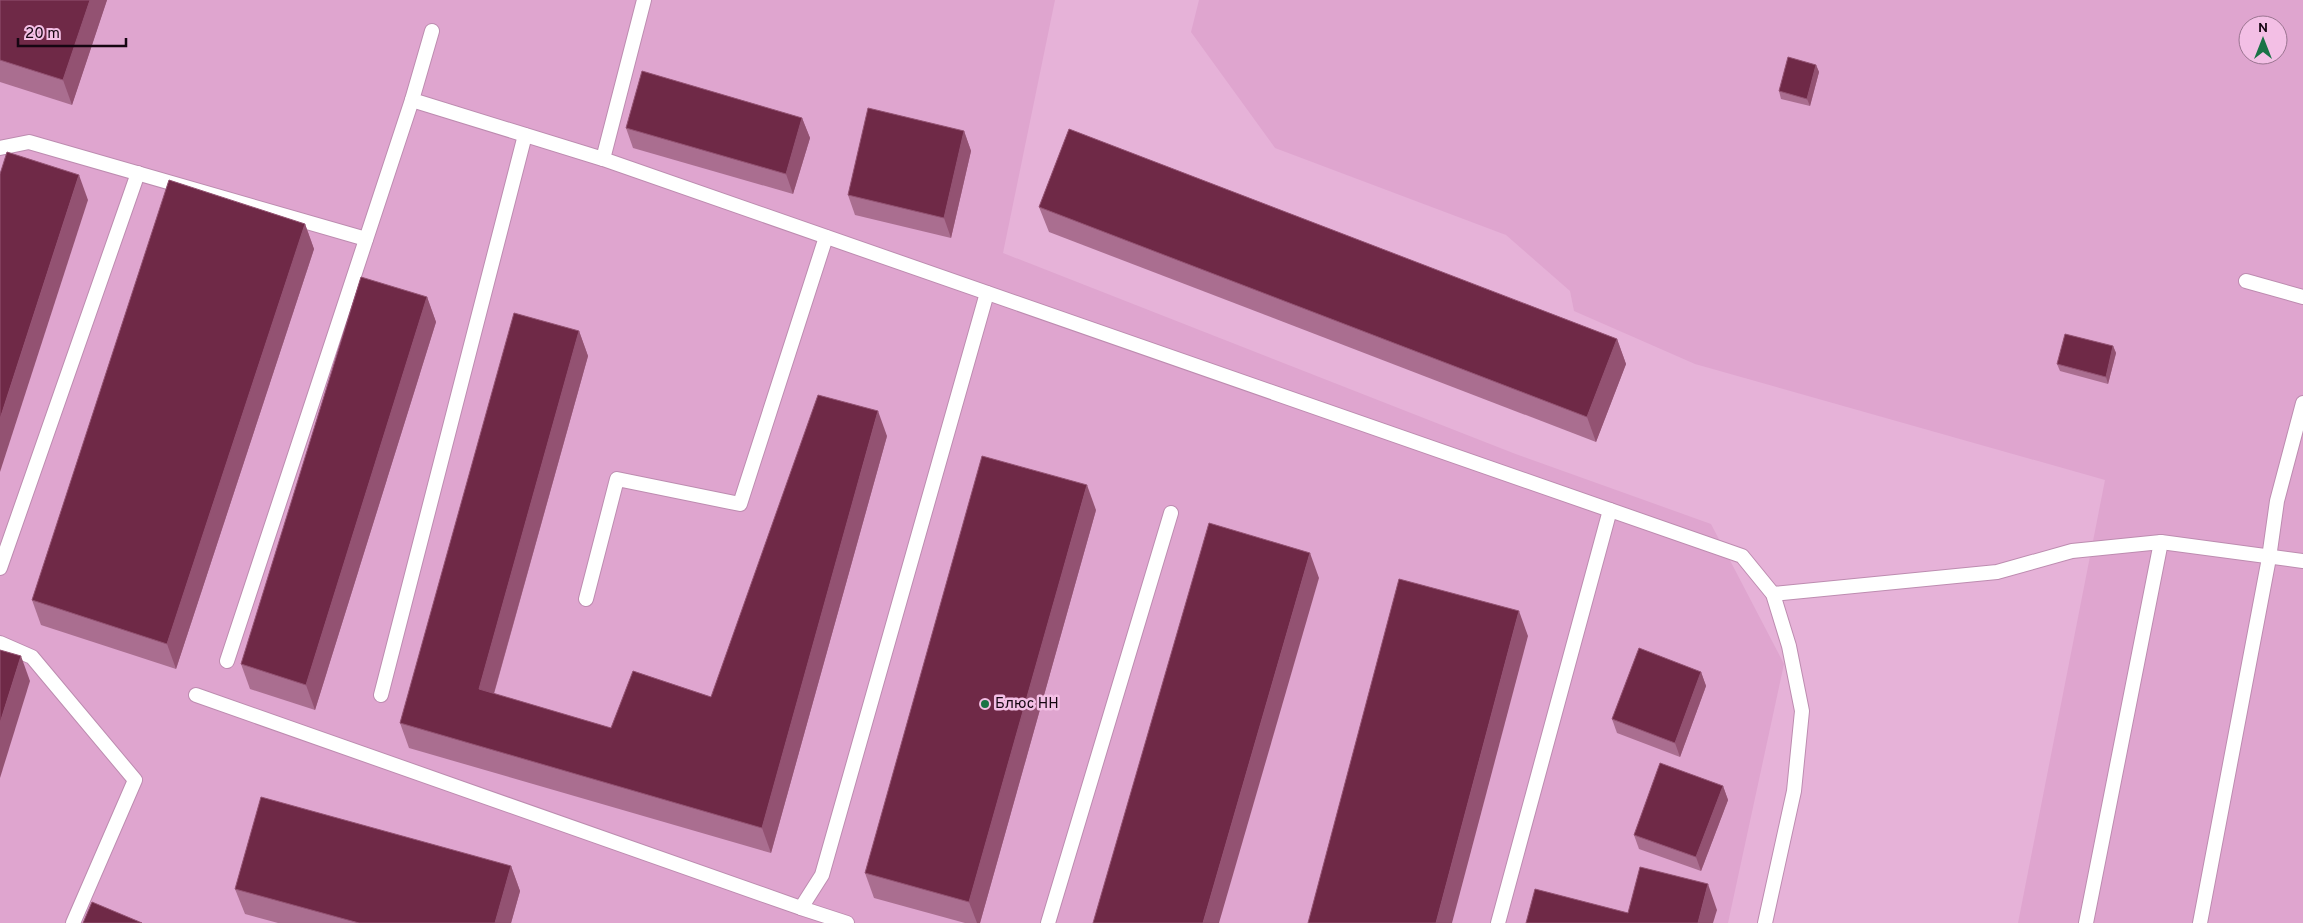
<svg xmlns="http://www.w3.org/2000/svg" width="2303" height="923" font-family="Overpass,sans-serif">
	<rect width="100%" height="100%" fill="#e6b2d8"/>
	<g fill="#dfa5cf" fill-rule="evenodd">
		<path d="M0,0H1055L1003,253L1513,453L1711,524L1784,664L1728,923H0Z"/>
		<path d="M1199,0H2303V923H2018L2105,480L1695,364L1574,311L1570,291L1506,235L1275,148L1191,32ZM2248,25H2278V55H2248Z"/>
	</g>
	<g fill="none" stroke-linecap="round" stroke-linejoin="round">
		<defs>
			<g id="lane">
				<path d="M644,0L603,159L1742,556L1773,594L1789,646L1802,711L1794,791L1765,923"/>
				<path d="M432,31L412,100L603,159"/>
				<path d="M0,148L29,142L366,239"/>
				<path d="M2246,281L2303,297"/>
				<path d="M0,568L138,173"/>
				<path d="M1773,594L1997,572L2072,551L2161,542L2303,561"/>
				<path d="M586,599L617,479L740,504L826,237"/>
				<path d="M0,643L32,657L135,780L73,923"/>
				<path d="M227,661L412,100"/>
				<path d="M196,695L801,908L822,875L987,293"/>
				<path d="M381,695L525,135"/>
				<path d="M801,908L847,923"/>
				<path d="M1048,923L1171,513"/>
				<path d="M1498,923L1610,510"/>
				<path d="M2086,923L2161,542"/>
				<path d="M2200,923L2269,558L2277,501L2303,403"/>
			</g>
		</defs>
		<use href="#lane" stroke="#bd8cb0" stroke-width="16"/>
		<use href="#lane" stroke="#fff" stroke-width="14"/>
	</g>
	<g fill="#aa6e90">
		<path d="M0,0H107L72,105L0,82Z"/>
		<path d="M1816,65L1819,72L1810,106L1781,99L1779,91Z"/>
		<path d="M802,118L810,138L793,194L633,148L626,128Z"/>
		<path d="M964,131L971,151L951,238L855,215L848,195Z"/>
		<path d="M1039,207L1617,339L1626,364L1596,442L1049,232Z"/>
		<path d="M305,224L314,249L176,669L41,625L32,600Z"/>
		<path d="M427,297L436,322L315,710L250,689L241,664Z"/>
		<path d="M579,331L588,356L494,694L611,728L711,697L887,436L771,853L409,748L400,723Z"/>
		<path d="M2113,346L2116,353L2108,384L2060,371L2057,364Z"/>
		<path d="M1096,510L980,923H965L874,898L865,873Z"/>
		<path d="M1701,672L1706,686L1680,757L1617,733L1612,719Z"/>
		<path d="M1723,786L1728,800L1701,871L1639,849L1634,835Z"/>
		<path d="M511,866L520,891L511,923H278L245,914L235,889Z"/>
	</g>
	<g fill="#935272">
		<path d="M90,0H107L72,105L63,80Z"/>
		<path d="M1816,65L1819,72L1810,106L1807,99Z"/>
		<path d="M802,118L810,138L793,194L786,174Z"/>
		<path d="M964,131L971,151L951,238L944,218Z"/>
		<path d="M79,175L88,200L0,472V419Z"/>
		<path d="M305,224L314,249L176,669L167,644Z"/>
		<path d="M427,297L436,322L315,710L306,685Z"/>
		<path d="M579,331L588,356L488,714L479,689Z"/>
		<path d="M1617,339L1626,364L1596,442L1587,417Z"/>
		<path d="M2113,346L2116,353L2108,384L2106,377Z"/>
		<path d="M878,411L887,436L771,853L762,828Z"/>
		<path d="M1087,485L1096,510L980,923H977L969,902Z"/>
		<path d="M1310,553L1319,578L1219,923H1203Z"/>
		<path d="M1519,611L1528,636L1452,923H1436Z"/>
		<path d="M21,656L30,681L0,778V723Z"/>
		<path d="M1701,672L1706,686L1680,757L1675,743Z"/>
		<path d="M1723,786L1728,800L1701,871L1696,857Z"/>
		<path d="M511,866L520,891L511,923H495Z"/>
		<path d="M1708,884L1717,910L1713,923H1698Z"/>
	</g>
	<g fill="#6f2947" stroke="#935272">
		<path d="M0,0H90L63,80L0,60Z"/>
		<path d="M1788,57L1816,65L1807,99L1779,91Z"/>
		<path d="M642,71L802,118L786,174L626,128Z"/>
		<path d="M868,108L964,131L944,218L848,195Z"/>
		<path d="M1069,129L1617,339L1587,417L1039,207Z"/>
		<path d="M7,152L79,175L0,419V174Z"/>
		<path d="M169,180L305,224L167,644L32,600Z"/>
		<path d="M361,277L427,297L306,685L241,664Z"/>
		<path d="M514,313L579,331L479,689L611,728L633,671L711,697L818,395L878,411L762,828L400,723Z"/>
		<path d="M2065,334L2113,346L2106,377L2057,364Z"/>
		<path d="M982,456L1087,485L969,902L865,873Z"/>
		<path d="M1209,523L1310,553L1203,923H1093Z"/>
		<path d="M1399,579L1519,611L1436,923H1308Z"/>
		<path d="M1639,648L1701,672L1675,743L1612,719Z"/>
		<path d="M0,650L21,656L0,723Z"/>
		<path d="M1660,763L1723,786L1696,857L1634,835Z"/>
		<path d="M261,797L511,866L495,923H359L235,889Z"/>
		<path d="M1640,867L1708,884L1698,923H1526L1535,889L1628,913Z"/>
		<path d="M92,902L142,923H83Z"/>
	</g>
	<circle fill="#1a7346" stroke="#f3bfe5" stroke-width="2" cx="985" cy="704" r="5"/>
	<g text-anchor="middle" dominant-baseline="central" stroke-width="5" stroke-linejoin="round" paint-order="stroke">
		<g font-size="15" fill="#160612" stroke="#f3bfe5" text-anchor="start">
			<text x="995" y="704">Блюс НН</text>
		</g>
	</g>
	<g transform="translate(2263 40)"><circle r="24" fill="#f3bfe5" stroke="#9b7591"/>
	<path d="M0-4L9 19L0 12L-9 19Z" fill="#1a7346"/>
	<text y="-8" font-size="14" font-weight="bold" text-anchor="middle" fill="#160612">N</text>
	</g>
	<path d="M18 38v8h108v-8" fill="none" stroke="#160612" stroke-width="2.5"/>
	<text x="25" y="38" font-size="15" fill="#160612" stroke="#f3bfe5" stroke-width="4" paint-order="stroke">20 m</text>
</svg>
